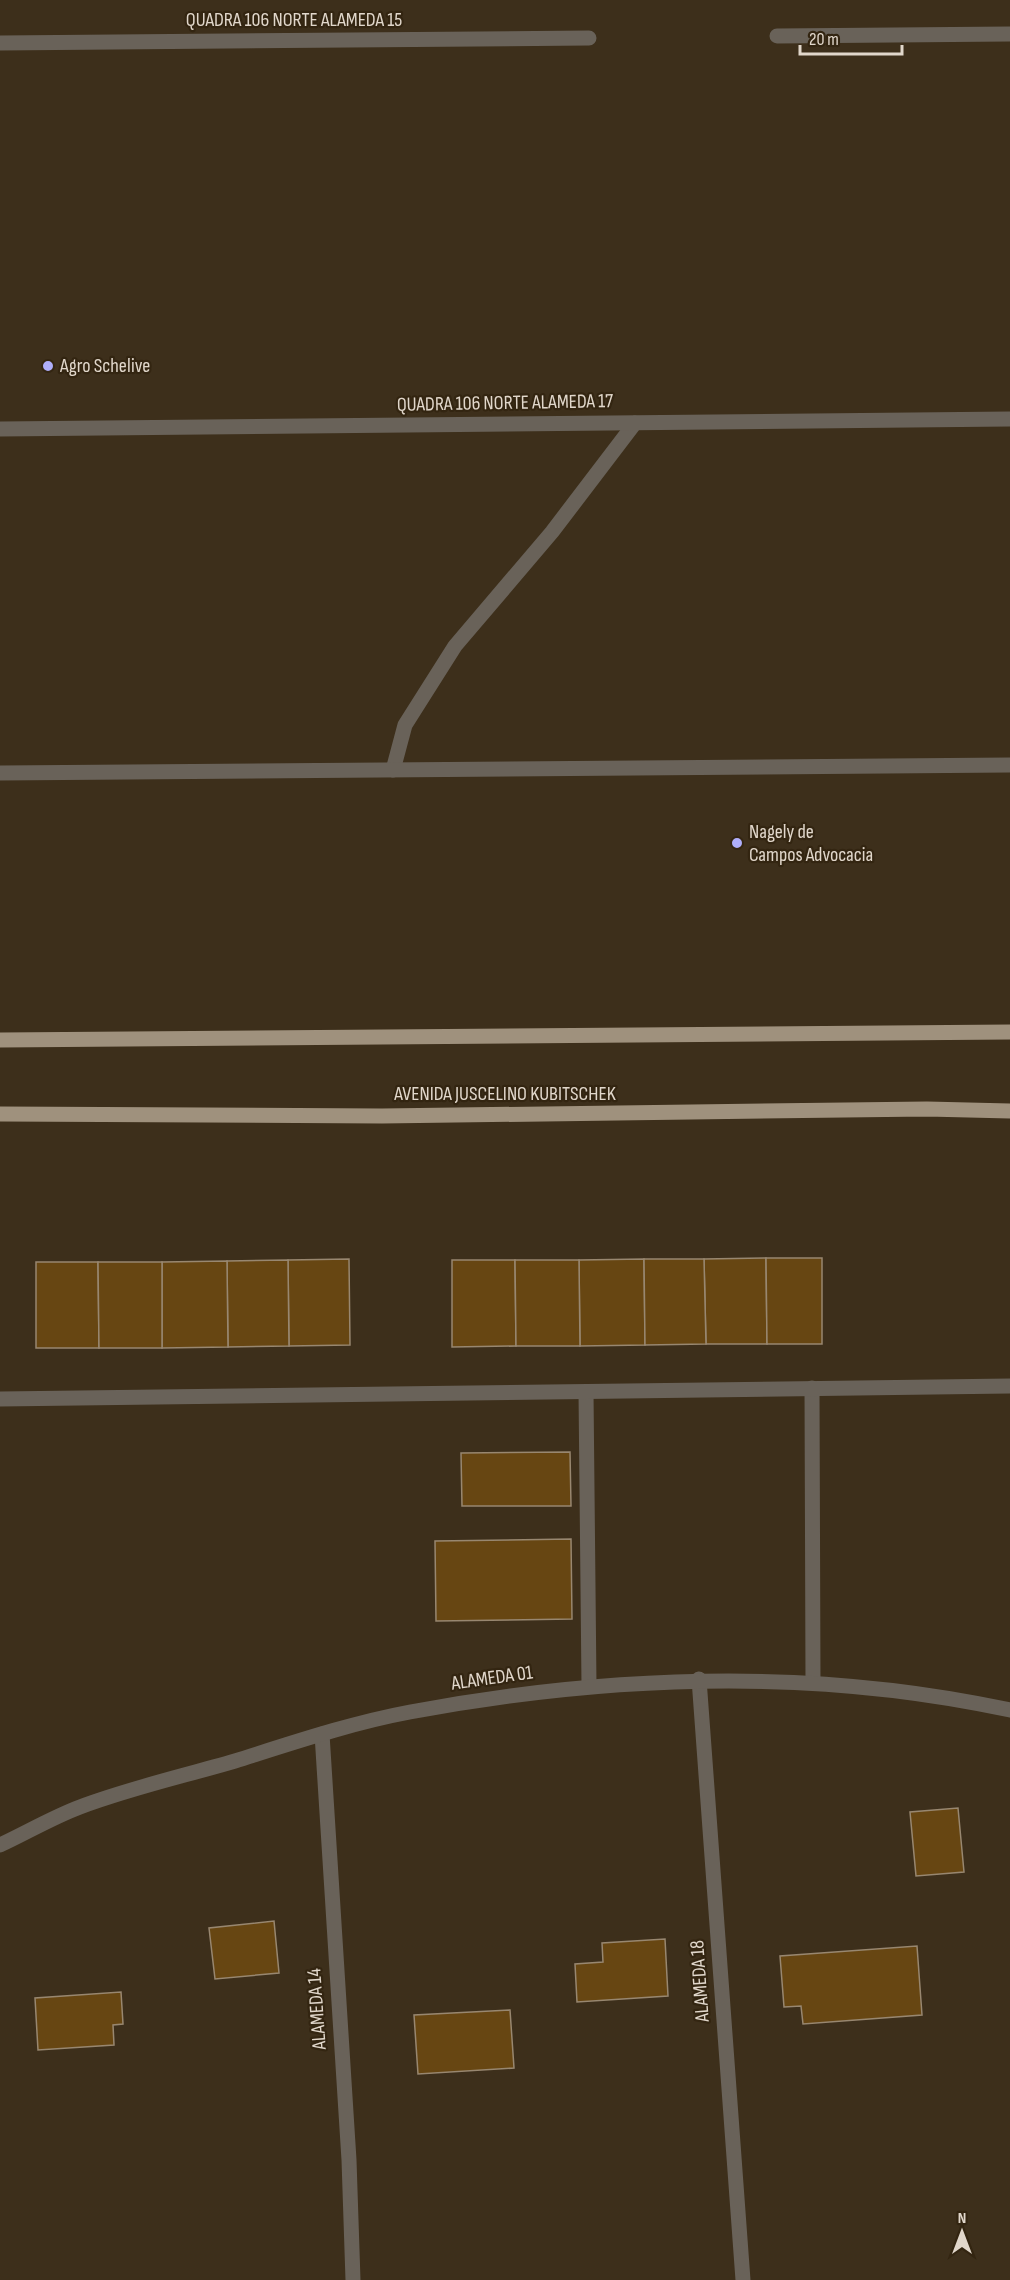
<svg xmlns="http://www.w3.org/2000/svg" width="1010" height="2280" font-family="'Sofia Sans Condensed',sans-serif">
	<rect width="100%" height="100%" fill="#3d2f1b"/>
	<g fill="#674612" stroke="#988770" stroke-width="1.5">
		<path d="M766,1258L767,1344H706L704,1259Z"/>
		<path d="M766,1258H822V1344H767Z"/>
		<path d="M349,1259L350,1345L289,1346L288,1260Z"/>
		<path d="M644,1259L645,1345L580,1346L579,1260Z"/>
		<path d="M644,1259H704L706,1344L645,1345Z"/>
		<path d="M288,1260L289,1346L228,1347L227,1261Z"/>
		<path d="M452,1260H515L516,1346L452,1347Z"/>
		<path d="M515,1260H579L580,1346H516Z"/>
		<path d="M227,1261L228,1347L162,1348V1262Z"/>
		<path d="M36,1262H98L99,1348H36Z"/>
		<path d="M98,1262H162V1348H99Z"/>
		<path d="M570,1452L571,1506H462L461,1453Z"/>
		<path d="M571,1539L572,1619L436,1621L435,1541Z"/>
		<path d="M958,1808L964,1872L916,1876L910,1812Z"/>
		<path d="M274,1921L279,1973L215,1979L209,1928Z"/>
		<path d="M665,1939L668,1996L577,2002L575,1964L603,1962L602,1943Z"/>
		<path d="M917,1946L922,2015L803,2024L801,2006L784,2007L780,1956Z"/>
		<path d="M121,1992L123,2024L113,2025L114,2045L38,2050L35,1998Z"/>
		<path d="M510,2010L514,2068L418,2074L414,2015Z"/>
	</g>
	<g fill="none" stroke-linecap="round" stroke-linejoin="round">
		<g stroke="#696259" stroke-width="15">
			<path d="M393,770L405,725L455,646L552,532L635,423"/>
			<path d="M0,773L1010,765"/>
			<path d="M812,1388L813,1682"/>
			<path d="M586,1392L589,1685"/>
			<path d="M0,1399L1010,1386"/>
		</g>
		<g stroke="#696259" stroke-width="15">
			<path d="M777,36L1010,34"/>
			<path d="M0,43L589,38"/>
			<path d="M0,429L1010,419"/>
			<path d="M699,1679L743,2280"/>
			<path d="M322,1734L349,2160L353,2280"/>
			<path d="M0,1845C26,1833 53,1817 80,1807C130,1788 184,1776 235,1761C292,1743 351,1723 410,1712C609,1675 811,1667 1010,1710"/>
		</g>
		<g stroke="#9f917d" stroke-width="15">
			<path d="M0,1040L1010,1032"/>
			<path d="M0,1114L382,1116L927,1109L1010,1111"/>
		</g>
	</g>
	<g fill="#afaefa" stroke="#332511" stroke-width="2">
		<circle cx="48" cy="366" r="6"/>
		<circle cx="737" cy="843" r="6"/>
	</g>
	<g text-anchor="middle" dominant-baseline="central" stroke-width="4.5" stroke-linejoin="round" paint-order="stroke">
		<g font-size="20" fill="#e1d7cb" stroke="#332511">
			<text x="294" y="20">QUADRA 106 NORTE ALAMEDA 15</text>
			<text transform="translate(505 403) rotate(-1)">QUADRA 106 NORTE ALAMEDA 17</text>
			<text x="505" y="1094">AVENIDA JUSCELINO KUBITSCHEK</text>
			<text transform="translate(492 1678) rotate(-8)">ALAMEDA 01</text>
			<text transform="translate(700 1981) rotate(-94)">ALAMEDA 18</text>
			<text transform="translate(317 2009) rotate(-94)">ALAMEDA 14</text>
		</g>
		<g font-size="20" fill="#e1d7cb" stroke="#332511" text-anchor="start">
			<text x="60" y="366">Agro Schelive</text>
			<text x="749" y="832">Nagely de<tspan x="749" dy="23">Campos Advocacia</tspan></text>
		</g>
	</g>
	<g transform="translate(962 2232)" stroke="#332511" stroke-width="4.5" paint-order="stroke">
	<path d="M0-4.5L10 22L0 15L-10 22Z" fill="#e1d7cb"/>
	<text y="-9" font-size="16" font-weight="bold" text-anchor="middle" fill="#e1d7cb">N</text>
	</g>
	<path d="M800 45v9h102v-9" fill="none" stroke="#e1d7cb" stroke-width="3"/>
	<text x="809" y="45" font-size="18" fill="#e1d7cb" stroke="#332511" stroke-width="4.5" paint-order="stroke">20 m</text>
</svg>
